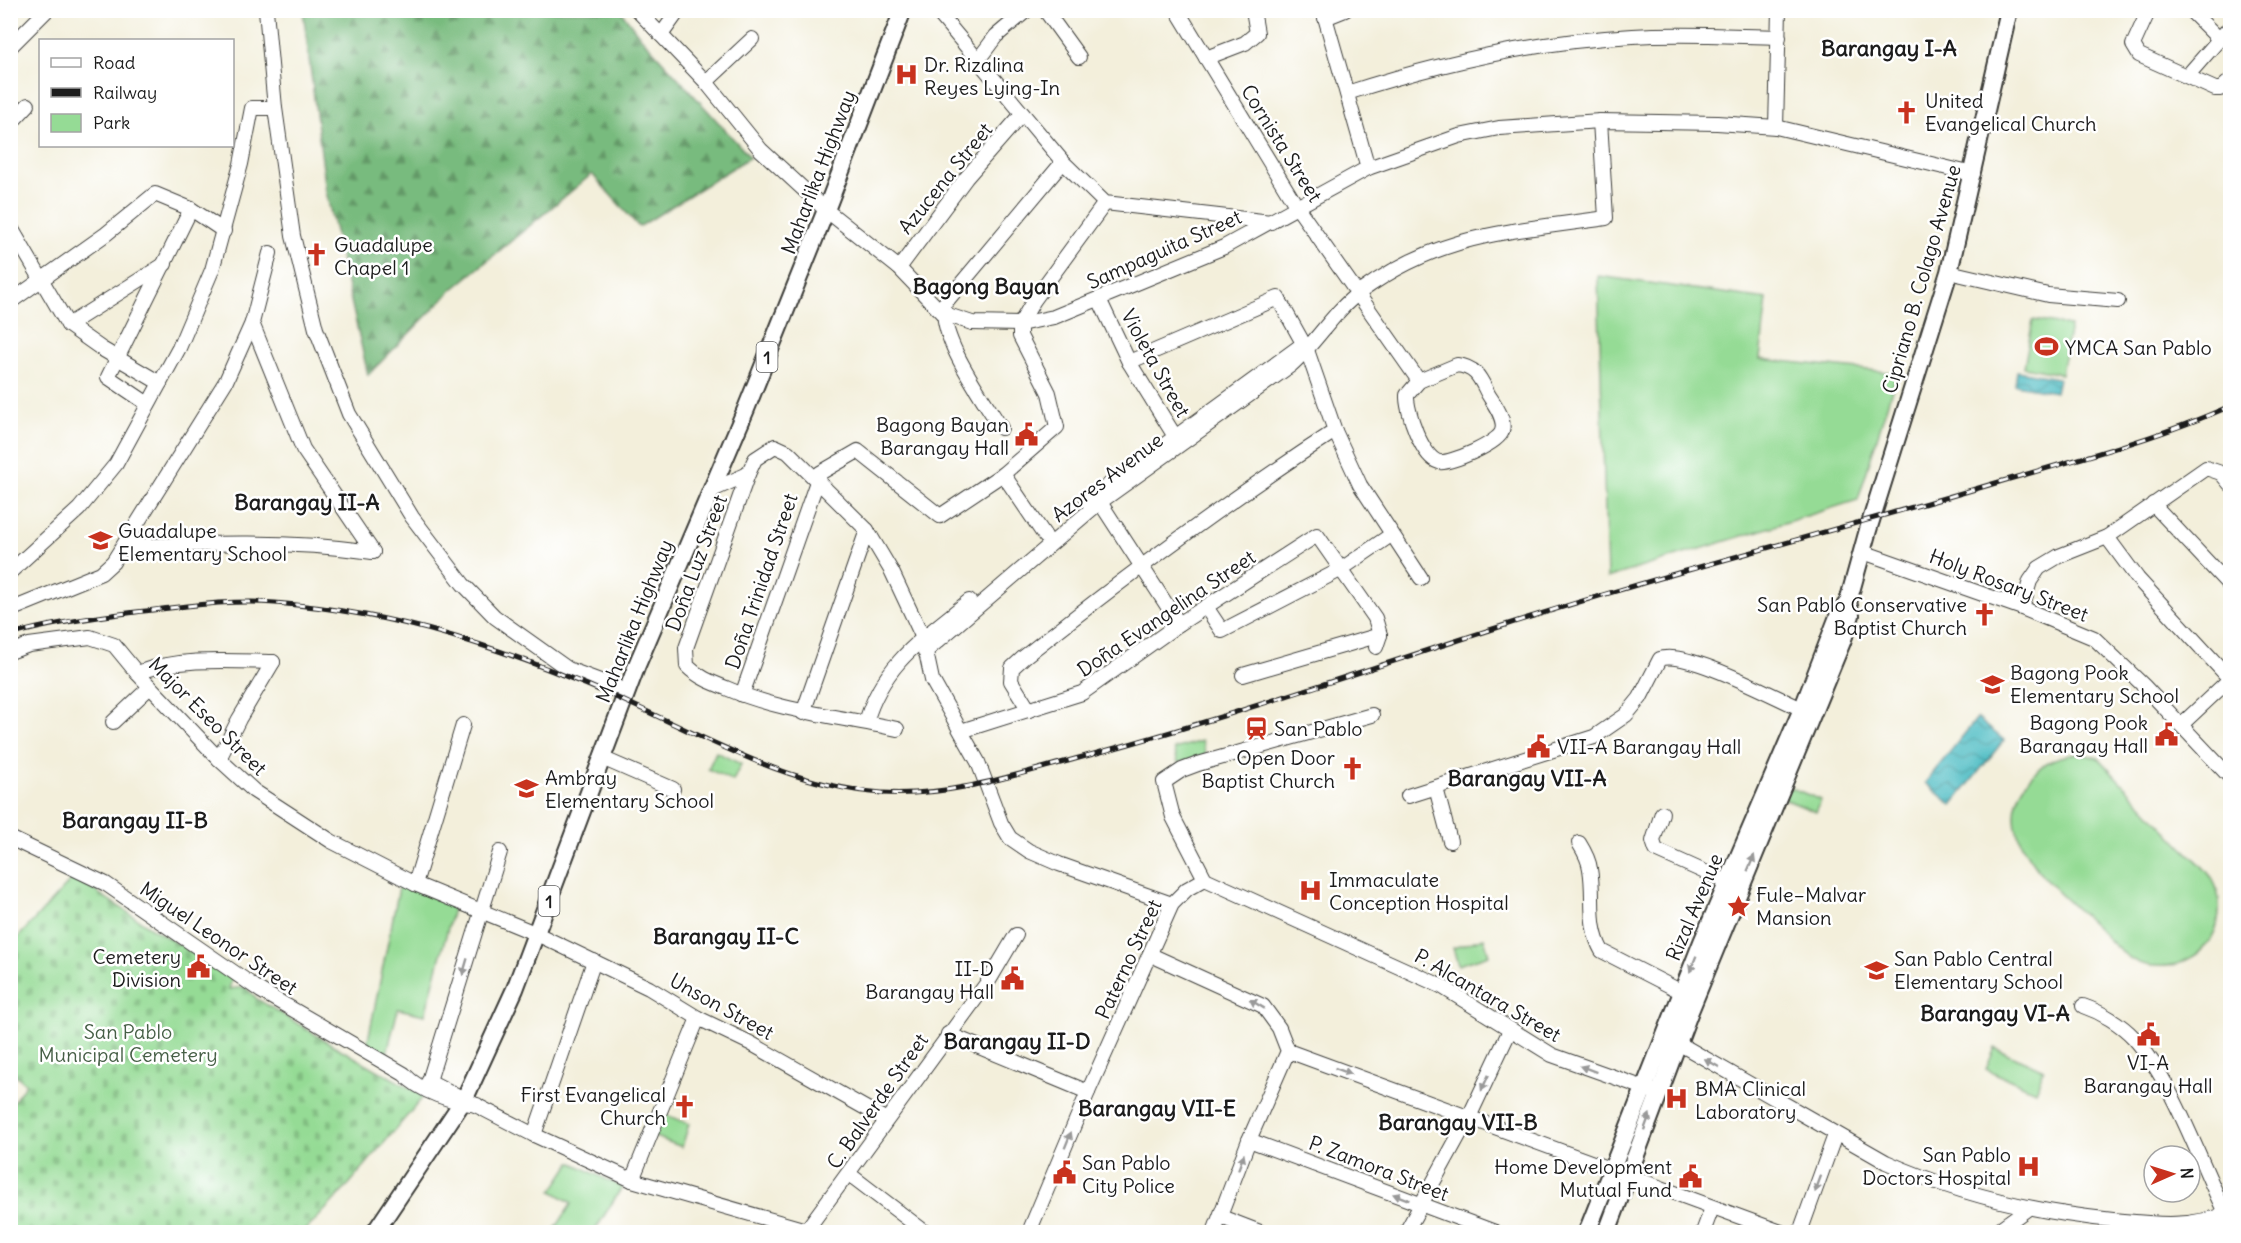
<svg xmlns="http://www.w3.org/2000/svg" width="2241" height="1243" font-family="Delius,sans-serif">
	<defs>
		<pattern id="forest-firs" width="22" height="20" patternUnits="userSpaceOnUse" patternTransform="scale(1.5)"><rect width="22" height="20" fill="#78bb7e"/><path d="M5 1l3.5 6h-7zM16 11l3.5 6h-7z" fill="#629766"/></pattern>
		<pattern id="cemetery-stones" width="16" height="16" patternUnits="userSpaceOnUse" patternTransform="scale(1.5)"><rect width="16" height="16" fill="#95db95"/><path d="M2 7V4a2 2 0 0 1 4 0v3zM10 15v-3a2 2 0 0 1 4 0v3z" fill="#80bb80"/></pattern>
		<pattern id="water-waves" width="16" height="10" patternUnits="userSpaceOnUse" patternTransform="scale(1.5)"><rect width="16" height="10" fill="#4fbdc4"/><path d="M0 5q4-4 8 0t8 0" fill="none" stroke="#41999e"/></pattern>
	</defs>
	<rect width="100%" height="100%" fill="#fff"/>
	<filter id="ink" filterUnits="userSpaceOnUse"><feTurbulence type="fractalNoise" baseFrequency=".0167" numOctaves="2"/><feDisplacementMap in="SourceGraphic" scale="12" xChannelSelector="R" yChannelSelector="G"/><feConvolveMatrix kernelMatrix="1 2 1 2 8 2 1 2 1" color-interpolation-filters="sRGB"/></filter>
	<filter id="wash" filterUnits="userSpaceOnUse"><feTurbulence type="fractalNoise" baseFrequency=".008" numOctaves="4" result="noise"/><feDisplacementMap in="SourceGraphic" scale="24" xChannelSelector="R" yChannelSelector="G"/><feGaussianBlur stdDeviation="1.35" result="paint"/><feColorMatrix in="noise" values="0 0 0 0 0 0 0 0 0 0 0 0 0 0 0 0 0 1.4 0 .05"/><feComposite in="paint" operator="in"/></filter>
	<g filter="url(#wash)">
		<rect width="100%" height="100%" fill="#f3efdb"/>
		<g fill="#95db95" stroke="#587c58" stroke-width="1.5">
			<path d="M1598,276L1767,299L1760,359L1897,373L1858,500L1607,578Z"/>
			<path d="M2033,320L2070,326L2061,374L2024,367Z"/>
			<path d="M1202,741L1206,755L1178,763L1174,749Z"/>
			<path d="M716,752L741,764L733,781L708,769Z"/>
			<path d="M2078,753L2098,758C2126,788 2154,817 2182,847C2192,857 2207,868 2213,880C2222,896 2221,922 2212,937C2197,962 2169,971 2142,964C2124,959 2106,936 2093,924C2056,890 1988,837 2026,783C2040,763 2054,757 2078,753Z"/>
			<path d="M1789,787L1821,800L1816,812L1784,799Z"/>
			<path d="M400,883L454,905L425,1015L398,1009L386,1057L367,1045Z"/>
			<path d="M1484,938L1489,955L1458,965L1453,948Z"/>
			<path d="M1995,1048L2044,1070L2035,1091L1986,1069Z"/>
			<path d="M659,1112L689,1124L682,1147L650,1135Z"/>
			<path d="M571,1162L622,1187L594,1232H553L572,1203L552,1191Z"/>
		</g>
		<path fill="url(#forest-firs)" stroke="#4a6c4d" stroke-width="1.5" d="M303,11H621L639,35L750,157L639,227L592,174L452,290L368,375L326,192Z"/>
		<path fill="url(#cemetery-stones)" stroke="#587c58" stroke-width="1.5" d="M74,877L151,928L233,976L229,989L245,987L257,999L331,1044L424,1096L345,1189L304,1232H11V1105L26,1084L11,1071L10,946Z"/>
		<g fill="url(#water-waves)" stroke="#366c70" stroke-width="1.5">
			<path d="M2017,371L2058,378L2055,392L2015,385Z"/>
			<path d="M1977,718L2004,740L1952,805L1925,783Z"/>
		</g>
	</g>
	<g filter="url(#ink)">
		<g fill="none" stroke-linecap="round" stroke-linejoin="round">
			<defs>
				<g id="minor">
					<path d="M266,10L275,108L293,236L316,329L349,414L412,517L463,584L495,617L568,669L627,691"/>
					<path d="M637,10L706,82L761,150L826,210L899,268L942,313L972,323L1020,324L1054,317L1224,247L1368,168L1459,136L1499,128L1600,121L1717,123L1776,127L1973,174"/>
					<path d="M936,10L1063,162L1105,203L1271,222"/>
					<path d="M1045,10L1079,57"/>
					<path d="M1177,10L1297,207L1419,381"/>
					<path d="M1323,10L1368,168"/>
					<path d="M2149,10L2133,45L2139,55L2215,89H2221L2230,81"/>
					<path d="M2190,10L2219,39"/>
					<path d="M1325,18L1345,10"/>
					<path d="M661,35L679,10"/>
					<path d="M10,47L47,10"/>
					<path d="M1206,58L1245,43L1257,33L1253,10"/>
					<path d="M978,60L996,36L1027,10"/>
					<path d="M2188,75L2230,27"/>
					<path d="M706,82L752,39"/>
					<path d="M1347,93C1440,63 1535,41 1633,36C1682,33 1731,36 1779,37"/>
					<path d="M10,124L28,105"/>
					<path d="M1776,127L1779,10"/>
					<path d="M10,226L68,325L102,349L160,383"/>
					<path d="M270,253L252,323L303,449L373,552"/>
					<path d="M899,268L966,178L1022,114"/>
					<path d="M1949,272L2048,295L2118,301"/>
					<path d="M1099,299L1129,362L1179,443"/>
					<path d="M10,302L106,234L155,194L191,209L224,231"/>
					<path d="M68,325L165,264"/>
					<path d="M1129,362L1278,298L1307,350L1335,431L1360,485L1421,578"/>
					<path d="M1457,365C1476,367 1480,378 1488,394C1494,404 1506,419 1502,431C1499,443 1450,464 1439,462C1422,458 1406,410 1407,395L1419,381Z"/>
					<path d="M148,404L108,377L191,209"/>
					<path d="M1001,428C984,399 937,337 945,303L1063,162"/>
					<path d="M1003,474L1045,536"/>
					<path d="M710,491L748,474"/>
					<path d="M1096,496L1179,624"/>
					<path d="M1087,501L1299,347"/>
					<path d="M2153,504L2230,586"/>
					<path d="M2107,537L2138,579L2230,679"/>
					<path d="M123,547C209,543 288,540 373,552"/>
					<path d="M1863,552L2022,608L2094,638L2144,686L2230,777"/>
					<path d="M10,572L79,509L116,464L179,348L212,270L241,164L252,108H275"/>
					<path d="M1206,607L1222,631L1340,570L1391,535"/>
					<path d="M2022,608L2030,581L2039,568L2059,556L2107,537L2206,468L2221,473L2230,484"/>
					<path d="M10,610L101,573L113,562L226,381L252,323"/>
					<path d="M10,652L29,645L90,637L114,645L137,673L219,759L254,791L331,841L415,884L537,934L649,988L698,1018L750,1043L885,1119"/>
					<path d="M925,652L1100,502L1291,365C1316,343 1333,312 1360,292C1442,232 1511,232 1606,218L1600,121"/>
					<path d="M137,673C180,657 229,661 273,662"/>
					<path d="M1243,675L1380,635"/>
					<path d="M742,695L820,473L858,451L940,516L1003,474L1057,427L1049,393L1020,336V324L1034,300L1105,203"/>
					<path d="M1029,710L1011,681L1012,668L1024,657C1125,577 1227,501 1335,431"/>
					<path d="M803,713L867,530"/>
					<path d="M1372,715L1198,764L1182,770L1164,782L1173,817L1205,879L1441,986L1552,1055L1653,1091"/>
					<path d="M113,722L150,687"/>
					<path d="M866,722C883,663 924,638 969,601"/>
					<path d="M2181,725L2230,679"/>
					<path d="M897,729C839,716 781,712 726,688C711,682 698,677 687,666L686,648L748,474L755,459L775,446L788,452L867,530L892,572L923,638L932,680L978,762L1001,823L1010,838L1029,851L1059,864L1172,904"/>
					<path d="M961,731L1082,693L1179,624L1317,535L1375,618L1380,635L1376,647"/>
					<path d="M602,758L673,789"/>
					<path d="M219,759L239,719L273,662"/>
					<path d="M1436,788L1450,841"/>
					<path d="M1408,796L1594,737L1626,715L1640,698L1660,659C1686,649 1774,697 1802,709L1811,707"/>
					<path d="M1662,813L1653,841L1656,850L1736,886"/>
					<path d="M10,838L106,884L261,991L404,1074C420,1092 453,1102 477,1105"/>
					<path d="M1579,843C1584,851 1589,860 1590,869C1595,897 1587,925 1602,951L1682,992"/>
					<path d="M415,884L463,725"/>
					<path d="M1151,955L1263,1006L1279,1028L1288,1051L1249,1140L1214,1232"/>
					<path d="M2083,1006C2101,1012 2121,1024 2134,1038C2174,1082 2202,1168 2230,1223"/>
					<path d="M948,1034L1088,1092"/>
					<path d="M1671,1039L1886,1162C1960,1195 2033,1212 2113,1220C2154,1224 2191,1229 2230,1212"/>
					<path d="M1288,1051L1781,1232"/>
					<path d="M429,1081L534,1135L632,1180L813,1232"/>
					<path d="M429,1081L500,852"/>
					<path d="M534,1135L594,961"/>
					<path d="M1249,1140L1495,1232"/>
					<path d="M849,1174L925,1232"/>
					<path d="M632,1180L698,1018"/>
					<path d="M1221,1217L1260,1232"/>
					<path d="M805,1232L990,979L1016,935"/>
					<path d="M1029,1232L1088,1092L1172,904L1187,889L1205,879"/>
					<path d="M1406,1232L1469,1117L1510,1030"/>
					<path d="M1703,1232L1712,1208"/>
					<path d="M1800,1232L1835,1135"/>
					<path d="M1999,1232L2001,1228L2027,1209"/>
					<path d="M2207,1232L2230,1223"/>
				</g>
				<g id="major">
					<path d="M375,1232L465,1098L515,989L637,665L746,409L826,210L903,10"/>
					<path d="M1587,1232L1702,942L1805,702L1839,614L1848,602L1868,530L1949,272L2009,10"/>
					<path d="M1607,1232L1690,1011L1842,642L1851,615L1848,602"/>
				</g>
			</defs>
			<use href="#minor" stroke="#3c3c39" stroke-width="16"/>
			<use href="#major" stroke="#3c3c39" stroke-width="20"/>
			<use href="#minor" stroke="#fff" stroke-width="14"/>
			<use href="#major" stroke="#fff" stroke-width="16"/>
			<defs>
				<path id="rail" d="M10,635C51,623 94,617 136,612C181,607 230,599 275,603C398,612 509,650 620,699C705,737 787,786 882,793C949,797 1011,776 1075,759C1217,721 1356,673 1496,628C1662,574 1832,532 1999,482C2075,460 2159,438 2230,406"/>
			</defs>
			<use href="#rail" stroke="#1c1c1c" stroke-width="5"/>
			<use href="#rail" stroke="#fff" stroke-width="3" stroke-dasharray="9" stroke-linecap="butt"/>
		</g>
		<defs><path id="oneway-solid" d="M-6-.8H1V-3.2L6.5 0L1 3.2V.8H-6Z" transform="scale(1.5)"/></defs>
		<g fill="#999">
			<use href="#oneway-solid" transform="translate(1751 863) rotate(-67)"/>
			<use href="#oneway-solid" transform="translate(1693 964) rotate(112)"/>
			<use href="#oneway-solid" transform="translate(465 967) rotate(106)"/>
			<use href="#oneway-solid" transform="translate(1257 1004) rotate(-149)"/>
			<use href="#oneway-solid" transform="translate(1712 1063) rotate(-150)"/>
			<use href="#oneway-solid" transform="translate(1588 1069) rotate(-160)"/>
			<use href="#oneway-solid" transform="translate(1343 1071) rotate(20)"/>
			<use href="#oneway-solid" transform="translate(1485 1083) rotate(115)"/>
			<use href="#oneway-solid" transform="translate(1647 1122) rotate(-70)"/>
			<use href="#oneway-solid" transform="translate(1068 1140) rotate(-68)"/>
			<use href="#oneway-solid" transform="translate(1241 1162) rotate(-70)"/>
			<use href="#oneway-solid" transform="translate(1818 1184) rotate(110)"/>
			<use href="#oneway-solid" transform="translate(1401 1197) rotate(-159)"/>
		</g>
	</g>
	<defs>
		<symbol id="hospital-bare" viewBox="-9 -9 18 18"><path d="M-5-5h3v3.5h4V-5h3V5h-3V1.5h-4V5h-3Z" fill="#c8321e" stroke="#fff" stroke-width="2.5" paint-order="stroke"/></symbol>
		<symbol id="church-bare" viewBox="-9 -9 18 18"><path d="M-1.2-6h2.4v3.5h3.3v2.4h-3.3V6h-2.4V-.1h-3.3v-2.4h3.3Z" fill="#c8321e" stroke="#fff" stroke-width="2.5" paint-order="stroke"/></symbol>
		<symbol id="stadium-bare" viewBox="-9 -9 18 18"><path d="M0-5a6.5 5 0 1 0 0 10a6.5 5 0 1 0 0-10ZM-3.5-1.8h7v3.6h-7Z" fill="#c8321e" stroke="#fff" stroke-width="2.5" paint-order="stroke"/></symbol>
		<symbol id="civic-bare" viewBox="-9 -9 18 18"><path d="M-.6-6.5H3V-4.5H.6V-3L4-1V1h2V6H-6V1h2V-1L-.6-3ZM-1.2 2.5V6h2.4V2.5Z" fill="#c8321e" stroke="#fff" stroke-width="2.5" paint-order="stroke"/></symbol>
		<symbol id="school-bare" viewBox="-9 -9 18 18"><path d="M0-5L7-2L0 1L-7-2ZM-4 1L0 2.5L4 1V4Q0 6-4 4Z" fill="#c8321e" stroke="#fff" stroke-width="2.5" paint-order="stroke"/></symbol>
		<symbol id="station-bare" viewBox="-9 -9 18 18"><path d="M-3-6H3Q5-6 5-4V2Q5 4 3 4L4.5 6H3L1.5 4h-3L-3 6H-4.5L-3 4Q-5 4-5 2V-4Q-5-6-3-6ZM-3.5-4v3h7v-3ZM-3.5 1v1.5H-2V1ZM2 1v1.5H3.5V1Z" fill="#c8321e" stroke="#fff" stroke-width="2.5" paint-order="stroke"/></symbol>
		<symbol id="sight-bare" viewBox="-9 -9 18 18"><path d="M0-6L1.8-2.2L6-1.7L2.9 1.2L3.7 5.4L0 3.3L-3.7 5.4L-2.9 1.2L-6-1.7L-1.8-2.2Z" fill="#c8321e" stroke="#fff" stroke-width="2.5" paint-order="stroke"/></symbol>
	</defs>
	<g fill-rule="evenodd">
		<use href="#hospital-bare" x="890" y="58" width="33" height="33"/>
		<use href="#church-bare" x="1890" y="96" width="33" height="33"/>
		<use href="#church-bare" x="300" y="238" width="33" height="33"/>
		<use href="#stadium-bare" x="2030" y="330" width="33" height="33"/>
		<use href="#civic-bare" x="1010" y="418" width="33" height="33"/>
		<use href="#school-bare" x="84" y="524" width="33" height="33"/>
		<use href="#church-bare" x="1968" y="598" width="33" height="33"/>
		<use href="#school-bare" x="1976" y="668" width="33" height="33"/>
		<use href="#station-bare" x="1240" y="712" width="33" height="33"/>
		<use href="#civic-bare" x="2150" y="718" width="33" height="33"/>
		<use href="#civic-bare" x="1522" y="730" width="33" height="33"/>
		<use href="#church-bare" x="1336" y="752" width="33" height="33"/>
		<use href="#school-bare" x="510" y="772" width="33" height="33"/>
		<use href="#hospital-bare" x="1294" y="874" width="33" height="33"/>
		<use href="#sight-bare" x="1722" y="890" width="33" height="33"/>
		<use href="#civic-bare" x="182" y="950" width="33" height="33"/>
		<use href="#school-bare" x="1860" y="954" width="33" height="33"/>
		<use href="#civic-bare" x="996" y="962" width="33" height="33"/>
		<use href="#civic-bare" x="2132" y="1018" width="33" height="33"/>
		<use href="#hospital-bare" x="1660" y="1082" width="33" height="33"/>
		<use href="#church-bare" x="668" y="1090" width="33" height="33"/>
		<use href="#hospital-bare" x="2012" y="1150" width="33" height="33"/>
		<use href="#civic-bare" x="1048" y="1156" width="33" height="33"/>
		<use href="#civic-bare" x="1674" y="1160" width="33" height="33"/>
	</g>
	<g text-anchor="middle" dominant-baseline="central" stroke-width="5" stroke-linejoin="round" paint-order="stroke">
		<g fill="#fff" stroke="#606060" stroke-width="1.5">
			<rect x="756.5" y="342" width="21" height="30" rx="4.5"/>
			<rect x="538.5" y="886" width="21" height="30" rx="4.5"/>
		</g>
		<g font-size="18" font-weight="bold" fill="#1c1c1c">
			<text x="767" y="357">1</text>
			<text x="549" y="901">1</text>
		</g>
		<g font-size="20" fill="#1c1c1c" stroke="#fff" text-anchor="start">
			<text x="924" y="64">Dr. Rizalina<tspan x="924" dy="23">Reyes Lying-In</tspan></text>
			<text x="1925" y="100">United<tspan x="1925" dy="23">Evangelical Church</tspan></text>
			<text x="334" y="244">Guadalupe<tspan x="334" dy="23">Chapel 1</tspan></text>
			<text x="2065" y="347">YMCA San Pablo</text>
			<text x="1009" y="424" text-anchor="end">Bagong Bayan<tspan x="1009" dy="23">Barangay Hall</tspan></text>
			<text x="118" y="530">Guadalupe<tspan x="118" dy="23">Elementary School</tspan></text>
			<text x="1967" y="604" text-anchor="end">San Pablo Conservative<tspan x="1967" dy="23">Baptist Church</tspan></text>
			<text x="2010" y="672">Bagong Pook<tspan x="2010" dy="23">Elementary School</tspan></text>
			<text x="2148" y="722" text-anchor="end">Bagong Pook<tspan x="2148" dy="23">Barangay Hall</tspan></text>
			<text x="1274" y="728">San Pablo</text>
			<text x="1557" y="746">VII-A Barangay Hall</text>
			<text x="1335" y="757" text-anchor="end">Open Door<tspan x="1335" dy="23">Baptist Church</tspan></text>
			<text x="545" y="777">Ambray<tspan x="545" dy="23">Elementary School</tspan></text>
			<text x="1329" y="879">Immaculate<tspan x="1329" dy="23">Conception Hospital</tspan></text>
			<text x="1756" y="894">Fule–Malvar<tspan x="1756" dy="23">Mansion</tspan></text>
			<text x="181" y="956" text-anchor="end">Cemetery<tspan x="181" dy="23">Division</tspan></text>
			<text x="1894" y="958">San Pablo Central<tspan x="1894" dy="23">Elementary School</tspan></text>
			<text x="994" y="968" text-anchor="end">II-D<tspan x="994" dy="23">Barangay Hall</tspan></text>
			<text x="2148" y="1062" text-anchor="middle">VI-A<tspan x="2148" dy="23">Barangay Hall</tspan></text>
			<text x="1695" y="1088">BMA Clinical<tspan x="1695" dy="23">Laboratory</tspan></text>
			<text x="666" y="1094" text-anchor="end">First Evangelical<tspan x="666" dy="23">Church</tspan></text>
			<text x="2011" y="1154" text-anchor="end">San Pablo<tspan x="2011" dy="23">Doctors Hospital</tspan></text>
			<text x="1082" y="1162">San Pablo<tspan x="1082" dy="23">City Police</tspan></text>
			<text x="1672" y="1166" text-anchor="end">Home Development<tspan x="1672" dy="23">Mutual Fund</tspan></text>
		</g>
		<g font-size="20" fill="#1c1c1c" stroke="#fff">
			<text transform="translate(1282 143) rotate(58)">Cornista Street</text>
			<text transform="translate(818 172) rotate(-69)">Maharlika Highway</text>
			<text transform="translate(945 178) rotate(-51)">Azucena Street</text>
			<text transform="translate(1164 249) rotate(-24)">Sampaguita Street</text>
			<text transform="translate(1921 279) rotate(-74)">Cipriano B. Colago Avenue</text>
			<text transform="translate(1156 363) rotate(61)">Violeta Street</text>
			<text transform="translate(1107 477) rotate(-37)">Azores Avenue</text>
			<text transform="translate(696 563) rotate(-70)">Doña Luz Street</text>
			<text transform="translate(761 581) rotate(-71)">Doña Trinidad Street</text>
			<text transform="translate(2009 585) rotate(21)">Holy Rosary Street</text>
			<text transform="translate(1166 613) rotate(-34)">Doña Evangelina Street</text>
			<text transform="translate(634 621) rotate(-68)">Maharlika Highway</text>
			<text transform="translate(208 716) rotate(45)">Major Eseo Street</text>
			<text transform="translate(1694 907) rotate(-67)">Rizal Avenue</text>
			<text transform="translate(219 938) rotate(34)">Miguel Leonor Street</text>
			<text transform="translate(1128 959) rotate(-65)">Paterno Street</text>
			<text transform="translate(1488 995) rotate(30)">P. Alcantara Street</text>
			<text transform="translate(722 1006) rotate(29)">Unson Street</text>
			<text transform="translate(877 1101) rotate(-55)">C. Balverde Street</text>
			<text transform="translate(1379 1168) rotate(21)">P. Zamora Street</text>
		</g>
		<g font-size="20" fill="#465f46" stroke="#fff">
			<text x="128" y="1031">San Pablo<tspan x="128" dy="23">Municipal Cemetery</tspan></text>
		</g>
		<g font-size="22" font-weight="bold" fill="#1c1c1c" stroke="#fff">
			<text x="1889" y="48">Barangay I-A</text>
			<text x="986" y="286">Bagong Bayan</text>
			<text x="307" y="502">Barangay II-A</text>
			<text x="1527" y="778">Barangay VII-A</text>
			<text x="135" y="820">Barangay II-B</text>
			<text x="726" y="936">Barangay II-C</text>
			<text x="1995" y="1013">Barangay VI-A</text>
			<text x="1017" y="1041">Barangay II-D</text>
			<text x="1157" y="1108">Barangay VII-E</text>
			<text x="1458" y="1122">Barangay VII-B</text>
		</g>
	</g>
	<rect width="2241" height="1243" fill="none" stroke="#fff" stroke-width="36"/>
	<rect x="39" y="39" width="195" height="108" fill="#ffffff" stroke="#a4a4a4" stroke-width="1.5"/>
	<rect x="51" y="58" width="30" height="9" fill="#ffffff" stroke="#a4a4a4" stroke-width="1.5"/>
	<text x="93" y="69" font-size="18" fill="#1c1c1c">Road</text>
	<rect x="51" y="88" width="30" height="9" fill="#1c1c1c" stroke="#a4a4a4" stroke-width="1.5"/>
	<text x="93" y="99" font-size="18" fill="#1c1c1c">Railway</text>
	<rect x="51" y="114" width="30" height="18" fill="#95db95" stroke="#a4a4a4" stroke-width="1.5"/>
	<text x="93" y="129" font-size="18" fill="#1c1c1c">Park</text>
	<g transform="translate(2172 1174) rotate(87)"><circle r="28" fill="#ffffff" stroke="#a4a4a4" stroke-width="1.5"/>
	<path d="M0-4.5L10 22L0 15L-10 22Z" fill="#c8321e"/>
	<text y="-9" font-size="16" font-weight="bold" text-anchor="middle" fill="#1c1c1c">N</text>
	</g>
</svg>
